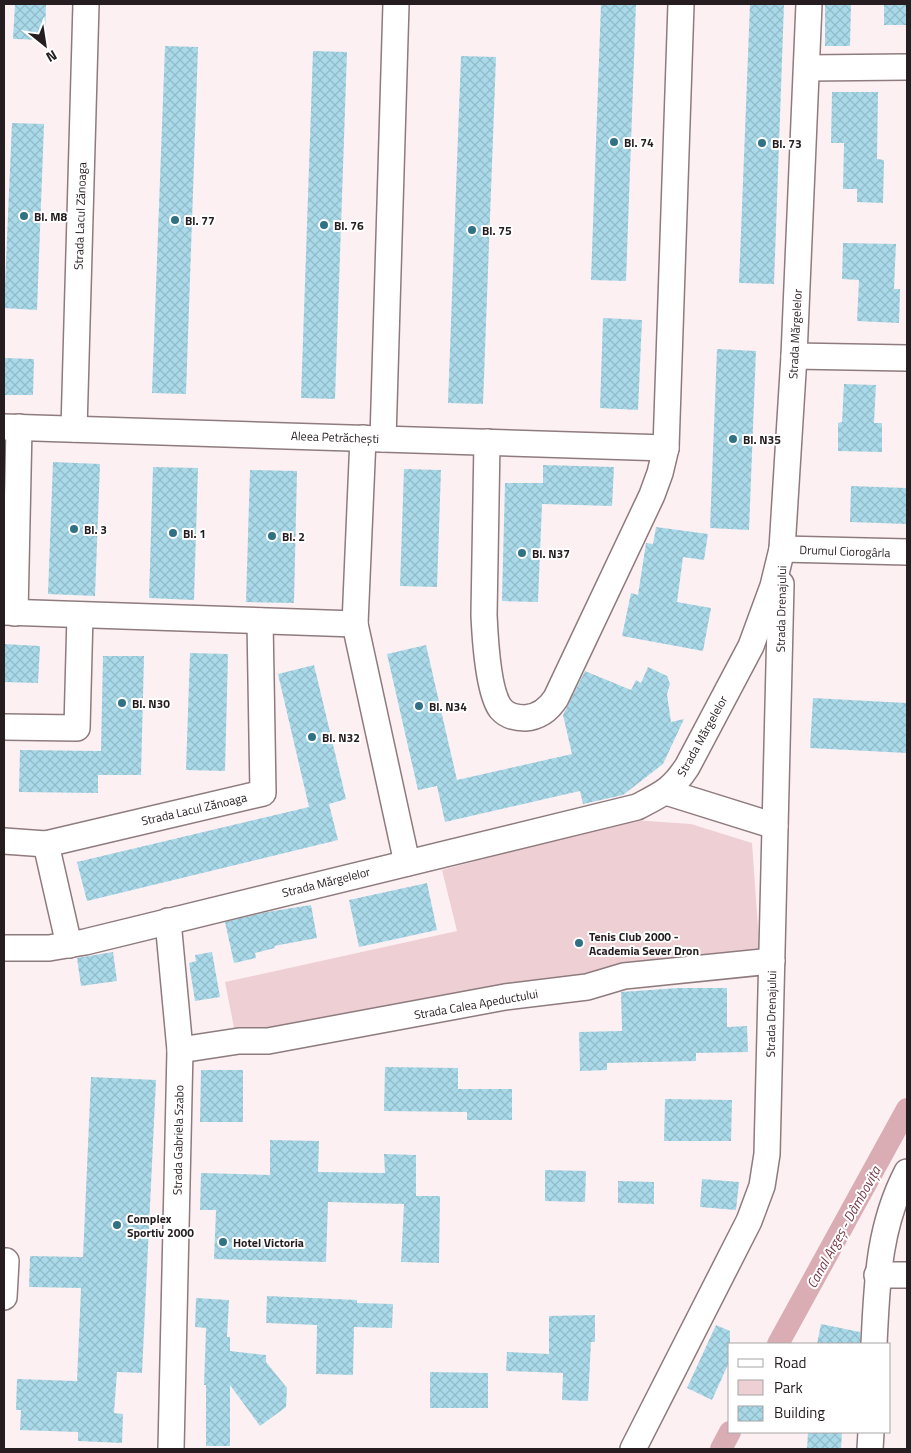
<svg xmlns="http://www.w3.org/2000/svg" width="911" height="1453" font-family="'Titillium Web',sans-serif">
	<defs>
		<pattern id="building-cross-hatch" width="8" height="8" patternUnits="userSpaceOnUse" patternTransform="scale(1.25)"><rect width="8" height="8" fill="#aadaea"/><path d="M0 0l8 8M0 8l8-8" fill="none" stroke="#92bbc8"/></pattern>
	</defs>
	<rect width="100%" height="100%" fill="#fdf0f2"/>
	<path fill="#edcfd4" d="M632,820L691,824L752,843L760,956L484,988L239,1053L225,982L457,931L442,870Z"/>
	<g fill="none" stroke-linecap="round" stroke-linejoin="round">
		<g stroke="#daadb5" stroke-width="22">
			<path d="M778,1344L907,1109"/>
			<path d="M721,1449L730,1432"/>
		</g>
	</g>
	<g fill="url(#building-cross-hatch)">
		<path d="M15,4H46L45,40L13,39Z"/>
		<path d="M601,4H636L626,281L591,280Z"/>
		<path d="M750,4H784L774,284L739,283Z"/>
		<path d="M825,4H851L850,46H825Z"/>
		<rect x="884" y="4" width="23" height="21"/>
		<path d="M165,46L198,47L186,394L152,393Z"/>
		<path d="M313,51L347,52L335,399L301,398Z"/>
		<path d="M461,56L496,57L483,404L448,403Z"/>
		<path d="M832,92H878L877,159L884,160L883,203L857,202V189H843L844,143H831Z"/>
		<path d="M12,123L44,124L37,310L4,308Z"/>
		<path d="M843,243L896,244L894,289H900L899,323L857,321L859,280L842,279Z"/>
		<path d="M603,318L642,320L638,410L600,408Z"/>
		<path d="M717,349L756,351L749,530L710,528Z"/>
		<path d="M4,358L34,359L33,395H4Z"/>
		<path d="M844,384L876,385L874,423H882V452L838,451V423L842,422Z"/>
		<path d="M53,462L100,464L95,596L48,594Z"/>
		<path d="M543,465L614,467L612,506L542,504L538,602L502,601L505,483H543Z"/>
		<path d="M153,467L198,468L194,600L149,598Z"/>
		<path d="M404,469L441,470L437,587L400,586Z"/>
		<path d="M250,470L297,471L294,603L246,602Z"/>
		<path d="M851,486L907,488V524L850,522Z"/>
		<path d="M656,527L708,534L704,560L683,557L677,602L711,608L703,651L622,636L631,593L638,595L646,543L653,544Z"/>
		<path d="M4,644L40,646L38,683L4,682Z"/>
		<path d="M426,645L457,780L572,754L563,715L585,671L631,690L636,680L641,683L648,667L667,676L670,684L667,694L671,722L684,719L663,764L623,795L583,804L580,791L445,822L437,786L418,790L387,654Z"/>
		<path d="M190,653L228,654L225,771L186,770Z"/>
		<path d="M103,656H144L141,775H98V793L19,792L20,750L101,751Z"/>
		<path d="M314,665L346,799L329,804L338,840L87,901L77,862L309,807L278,674Z"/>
		<path d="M813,698L907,703V753L810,748Z"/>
		<path d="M427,883L437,930L359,947L349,900Z"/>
		<path d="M311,905L317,938L274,946L275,948L255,953L256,958L234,963L225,922L267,912Z"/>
		<path d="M113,952L117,981L81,986L77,958Z"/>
		<path d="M212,952L220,997L195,1001L189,963L196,961L195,955Z"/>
		<path d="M679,988H727V1027L747,1026L748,1052L696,1053V1061L607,1063V1070L580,1071L579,1032L622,1031L621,992Z"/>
		<path d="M385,1067L458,1068V1089H512V1120H467V1112L384,1111Z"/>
		<path d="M201,1070H243V1122H200Z"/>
		<path d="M91,1077L156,1080L142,1373L117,1372L114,1413L123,1414L122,1443L78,1441V1432L20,1430L21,1410H16L17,1379L77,1381L81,1288L29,1287L30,1256L83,1257Z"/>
		<path d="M665,1099L732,1100L731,1141H664Z"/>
		<path d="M270,1140L319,1141L318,1172L385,1173L384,1154L416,1155V1196H440L439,1263L401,1262L404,1204L364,1203L328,1202L326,1262L214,1259L216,1210H200L201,1173L270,1175Z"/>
		<path d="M545,1170L586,1171L585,1202L545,1201Z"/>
		<path d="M702,1179L739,1182L736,1210L700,1207Z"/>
		<path d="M618,1181L654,1182V1204L618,1203Z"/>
		<path d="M267,1296L357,1300V1303L393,1304L392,1328L354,1327L353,1375L316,1374L317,1325L266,1323Z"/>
		<path d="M196,1298L229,1300L227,1337H230V1351L266,1355V1362L287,1388L286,1407L260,1426L230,1385V1446H206V1385H204L206,1328L195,1327Z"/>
		<path d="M595,1315V1342H591L588,1401L562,1400L563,1373L506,1371L507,1352L549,1354V1316Z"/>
		<path d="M821,1324L860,1332V1344H817Z"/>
		<path d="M716,1325L730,1331V1360L712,1400L687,1388Z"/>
		<path d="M430,1372L488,1373V1408H430Z"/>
		<path d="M808,1432H842L841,1449H807Z"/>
	</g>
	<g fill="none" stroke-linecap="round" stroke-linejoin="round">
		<defs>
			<g id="minor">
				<path d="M807,68L907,67"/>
				<path d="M794,356L907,358"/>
				<path d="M4,427L666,448"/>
				<path d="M74,429L86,4"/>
				<path d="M363,438L355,624L407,863"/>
				<path d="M383,439L396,4"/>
				<path d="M487,442L484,615C485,637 488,693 501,709C507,716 517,718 525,718C540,717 549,709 556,698L652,495L660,473L666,448L681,4"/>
				<path d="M782,549L907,552"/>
				<path d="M4,612L355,624"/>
				<path d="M15,613L19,427"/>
				<path d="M4,727L77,728L80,615"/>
				<path d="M666,792L775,826"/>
				<path d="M4,841L46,844L263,793L260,621"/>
				<path d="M46,844L69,945"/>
				<path d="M168,921L180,1050L171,1449"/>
				<path d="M4,948H49L85,942L637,807C662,794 671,791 687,767L751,646L773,586L782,549L794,356L809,4"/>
				<path d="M180,1050L239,1041H268L505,997L587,987L624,976L772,961"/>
				<path d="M877,1275H907"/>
				<path d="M4,1297L6,1261"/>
				<path d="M874,1344C877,1283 878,1228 907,1172"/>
				<path d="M633,1449L749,1221L762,1186L767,1154L781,584"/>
				<path d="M870,1449L871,1432"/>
			</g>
		</defs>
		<use href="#minor" stroke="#8e7b7e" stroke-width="28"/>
		<use href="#minor" stroke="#fff" stroke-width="25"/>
	</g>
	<g fill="#307184" stroke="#fff" stroke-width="2">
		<circle cx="614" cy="142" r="5"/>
		<circle cx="762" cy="143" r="5"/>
		<circle cx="24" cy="216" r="5"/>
		<circle cx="175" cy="220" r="5"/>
		<circle cx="324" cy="225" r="5"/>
		<circle cx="472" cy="230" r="5"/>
		<circle cx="733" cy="439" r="5"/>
		<circle cx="74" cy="529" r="5"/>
		<circle cx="173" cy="533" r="5"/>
		<circle cx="272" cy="536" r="5"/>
		<circle cx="522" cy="553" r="5"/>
		<circle cx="122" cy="703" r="5"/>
		<circle cx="419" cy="706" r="5"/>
		<circle cx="312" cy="737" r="5"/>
		<circle cx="579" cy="943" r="5"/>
		<circle cx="117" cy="1225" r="5"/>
		<circle cx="223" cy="1242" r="5"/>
	</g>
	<g text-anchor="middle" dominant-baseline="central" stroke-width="4" stroke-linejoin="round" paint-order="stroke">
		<g font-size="12" font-weight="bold" fill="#251d1f" stroke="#fff" text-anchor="start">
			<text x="624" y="142">Bl. 74</text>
			<text x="772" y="143">Bl. 73</text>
			<text x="34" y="216">Bl. M8</text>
			<text x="185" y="220">Bl. 77</text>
			<text x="334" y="225">Bl. 76</text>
			<text x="482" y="230">Bl. 75</text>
			<text x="743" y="439">Bl. N35</text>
			<text x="84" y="529">Bl. 3</text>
			<text x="183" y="533">Bl. 1</text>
			<text x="282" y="536">Bl. 2</text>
			<text x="532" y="553">Bl. N37</text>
			<text x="132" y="703">Bl. N30</text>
			<text x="429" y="706">Bl. N34</text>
			<text x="322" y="737">Bl. N32</text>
			<text x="589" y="936">Tenis Club 2000 -<tspan x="589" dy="14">Academia Sever Dron</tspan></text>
			<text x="127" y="1218">Complex<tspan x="127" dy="14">Sportiv 2000</tspan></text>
			<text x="233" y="1242">Hotel Victoria</text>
		</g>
		<g font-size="12" fill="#251d1f" stroke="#fff">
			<text transform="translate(80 216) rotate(-88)">Strada Lacul Zănoaga</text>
			<text transform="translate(795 334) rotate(-87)">Strada Mărgelelor</text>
			<text transform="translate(335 437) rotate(2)">Aleea Petrăchești</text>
			<text transform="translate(845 551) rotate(2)">Drumul Ciorogârla</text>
			<text transform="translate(781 609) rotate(-89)">Strada Drenajului</text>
			<text transform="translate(702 736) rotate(-61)">Strada Mărgelelor</text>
			<text transform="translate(194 809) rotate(-13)">Strada Lacul Zănoaga</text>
			<text transform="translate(326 882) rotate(-14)">Strada Mărgelelor</text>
			<text transform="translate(476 1004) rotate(-10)">Strada Calea Apeductului</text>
			<text transform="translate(771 1014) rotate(-89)">Strada Drenajului</text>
			<text transform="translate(178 1140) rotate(-89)">Strada Gabriela Szabo</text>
		</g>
		<g font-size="14" font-style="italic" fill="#753a48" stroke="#fff">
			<text transform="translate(843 1227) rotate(-61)">Canal Argeș - Dâmbovița</text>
		</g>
	</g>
	<rect width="911" height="1453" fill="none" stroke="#251d1f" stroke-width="10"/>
	<rect x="728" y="1343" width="162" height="90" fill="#ffffff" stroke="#a8a5a5"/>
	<rect x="738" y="1359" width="25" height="8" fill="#ffffff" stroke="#a8a5a5"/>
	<text x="774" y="1368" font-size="15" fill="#251d1f">Road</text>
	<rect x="738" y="1380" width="25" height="15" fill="#edcfd4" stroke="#a8a5a5"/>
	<text x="774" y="1393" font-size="15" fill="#251d1f">Park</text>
	<rect x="738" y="1406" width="25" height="15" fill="url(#building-cross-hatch)" stroke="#a8a5a5"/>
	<text x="774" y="1418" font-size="15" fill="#251d1f">Building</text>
	<g transform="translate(45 45) rotate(150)" stroke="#ffffff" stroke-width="4" paint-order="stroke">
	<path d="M0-4L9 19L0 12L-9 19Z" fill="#251d1f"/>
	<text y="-8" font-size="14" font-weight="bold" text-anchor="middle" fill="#251d1f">N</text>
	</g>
</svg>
